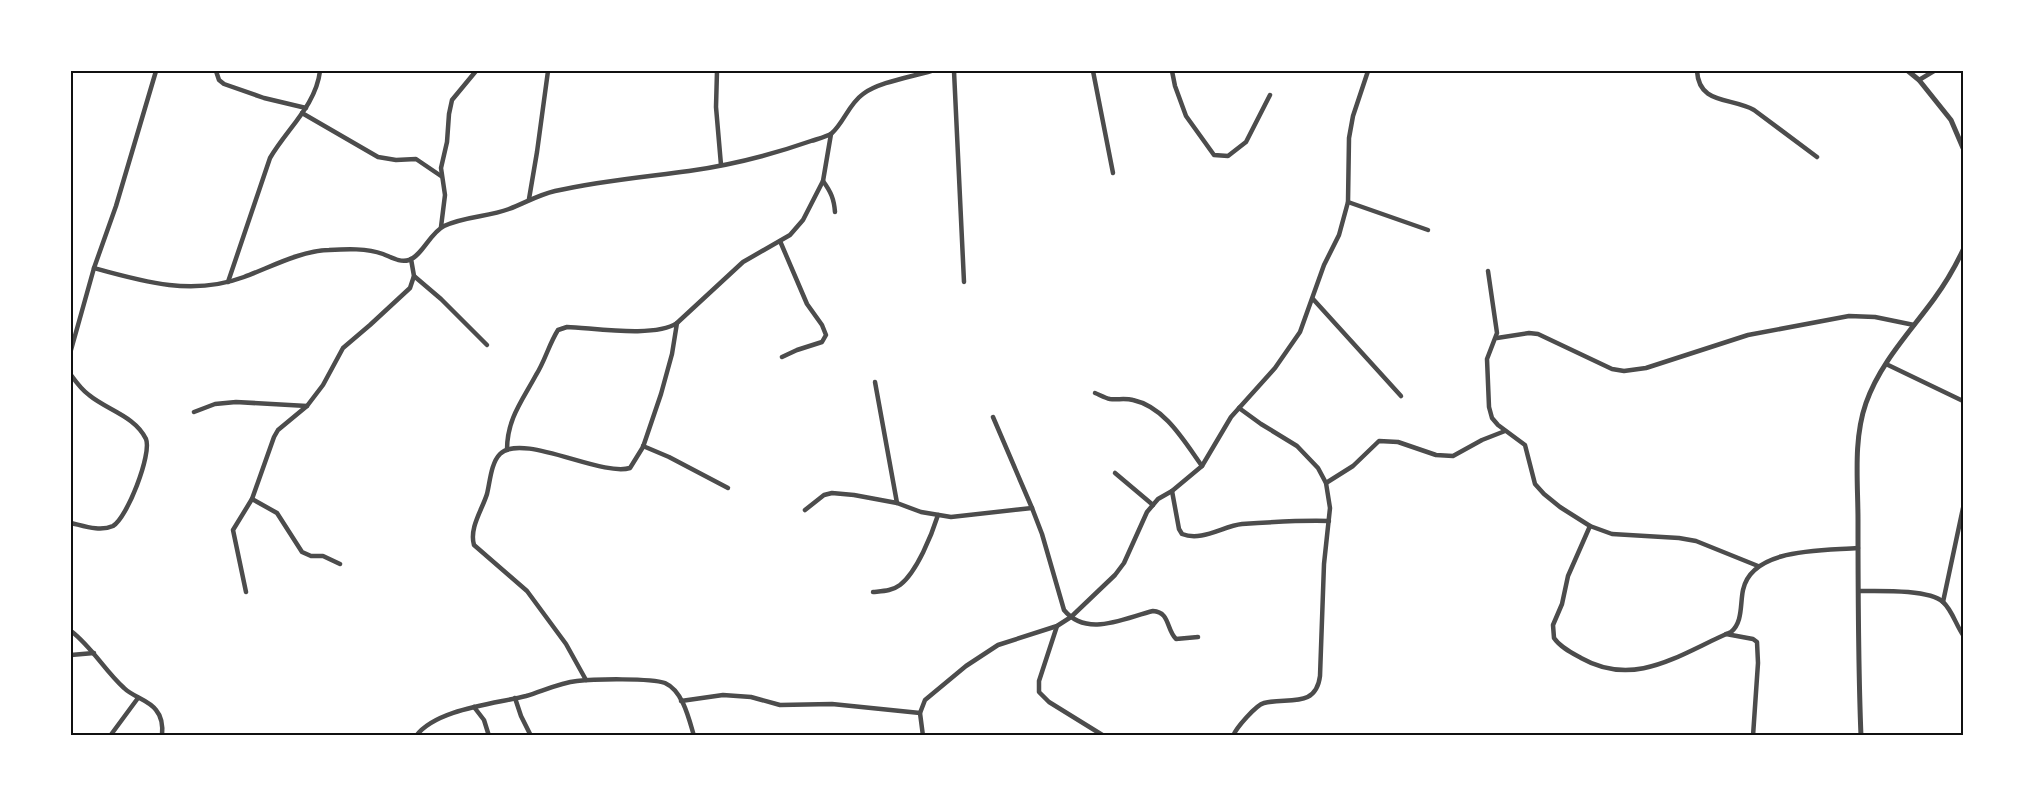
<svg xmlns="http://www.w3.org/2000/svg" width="2034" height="807" font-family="Ubuntu,sans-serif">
	<rect width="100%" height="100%" fill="#fff"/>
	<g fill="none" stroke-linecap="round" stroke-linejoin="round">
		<g stroke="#4c4c4c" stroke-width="4.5">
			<path d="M216,71L219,80L224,84L264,98L306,108"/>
			<path d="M717,71L716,107L721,165"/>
			<path d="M954,71L964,282"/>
			<path d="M1093,71L1113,173"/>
			<path d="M1172,71L1175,86L1186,116L1214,155L1228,156L1246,142L1270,95"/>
			<path d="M1697,71C1699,105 1731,97 1754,110L1817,157"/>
			<path d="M1919,80L1934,71"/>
			<path d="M302,113L378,157L396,160L416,159L441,176"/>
			<path d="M823,181C831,192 834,199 835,212"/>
			<path d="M529,199L537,152L548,71"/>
			<path d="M1348,202L1428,230"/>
			<path d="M441,227L445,195L441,168L447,142L449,114L452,100L476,71"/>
			<path d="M780,241L807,304L822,325L826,335L822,342L797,350L782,357"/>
			<path d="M94,268C144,282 193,296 244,277C271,267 300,251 329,250C346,249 367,248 383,254C391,257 400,263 409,260C422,256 430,233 444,226C465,216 488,217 509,209C525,203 538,195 555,191C599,181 644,177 689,171C731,165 771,155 811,141C817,139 827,137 832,133C844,122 849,104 863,94C879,82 911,77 931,71"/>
			<path d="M1488,271L1497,333L1487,359L1489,407L1492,418L1498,425L1525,445L1535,484L1544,494L1560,507L1590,526L1612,534L1679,538L1696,541L1758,566"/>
			<path d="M414,276L441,299L487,345"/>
			<path d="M228,282L270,158C287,129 316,105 320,71"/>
			<path d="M1313,299L1401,396"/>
			<path d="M1497,338L1529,333L1538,334L1612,369L1624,371L1646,368L1748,335L1849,316L1875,317L1914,325"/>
			<path d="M71,350L94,268L116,206L156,71"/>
			<path d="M1886,364L1963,401"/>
			<path d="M71,375C76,382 82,390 89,395C107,410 135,416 146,439C152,454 127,518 113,526C100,532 84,526 71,523"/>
			<path d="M875,382L897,503"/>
			<path d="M1095,393C1100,395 1105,398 1110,399C1117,400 1125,398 1133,400C1165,407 1184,441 1202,466"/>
			<path d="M194,412L215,404L236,402L307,406"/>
			<path d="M993,417L1032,508"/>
			<path d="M643,446L669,457L728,488"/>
			<path d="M507,450C507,419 522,401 536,375C545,361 549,344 558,330L567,327C594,328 655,338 677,323"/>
			<path d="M1115,473L1153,505"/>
			<path d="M1326,483L1353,466L1379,441L1398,442L1436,455L1453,456L1482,440L1505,431"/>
			<path d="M1172,491L1179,529L1182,534C1202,542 1223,526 1242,524C1271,522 1300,520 1329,521"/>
			<path d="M252,499L277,513L302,552L311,556H323L340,564"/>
			<path d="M805,510L824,495L832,493L854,495L897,503L921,512L951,517L1032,508L1042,534L1064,610C1087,638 1124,618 1153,611C1170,612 1166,629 1176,639L1198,637"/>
			<path d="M1590,526L1568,576L1562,604L1553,625L1554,638C1560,647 1572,653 1581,658C1636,689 1681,653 1731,632C1743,622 1740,604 1743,590C1752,547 1825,551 1858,548"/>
			<path d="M1859,591C1878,591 1929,589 1943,602C1952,610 1956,625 1963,635"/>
			<path d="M246,592L233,530L252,499L274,437L278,430L307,406L323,385L343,348L370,325L410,288L414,276L411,259"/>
			<path d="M873,592C883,591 892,591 900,585C917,572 932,534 938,515"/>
			<path d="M1943,602L1963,508"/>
			<path d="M1057,626L1039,681V692L1049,702L1104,736"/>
			<path d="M71,631C92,647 105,671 124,688C133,697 149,700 156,710C162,717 163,726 162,736"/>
			<path d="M1726,634L1753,639L1757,642L1758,663L1753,736"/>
			<path d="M71,655L94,653"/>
			<path d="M586,680L566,644L527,591L474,545C469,528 482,510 487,494C490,482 491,463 500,454C522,432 601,477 630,468L643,447L661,394L672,354L677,323L743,262L790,235L803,220L823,181L831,134"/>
			<path d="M515,698L521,716L531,736"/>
			<path d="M681,701L723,695L751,697L780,705L832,704L920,713"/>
			<path d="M474,707L484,720L489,736"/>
			<path d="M110,736L138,698"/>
			<path d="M416,736C436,709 494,704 526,696C543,691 559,683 577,681C594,679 651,678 665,683C683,691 689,719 694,736"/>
			<path d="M923,736L920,713L925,700L966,666L998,645L1057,626L1071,617L1115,575L1124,563L1147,512L1158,499L1172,491L1202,466L1231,417L1275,368L1300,332L1324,265L1339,235L1348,202L1349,138L1353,116L1368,71"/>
			<path d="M1233,736C1236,728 1256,705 1264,703C1287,697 1316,709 1320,676L1324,564L1330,508L1326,483L1318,468L1297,446L1261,424L1239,408"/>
		</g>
		<g stroke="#4c4c4c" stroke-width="5">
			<path d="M1908,71L1919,80L1951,120L1963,148"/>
			<path d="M1861,736C1858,664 1858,592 1858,520C1858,482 1853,440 1866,403C1880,363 1910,332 1934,299C1945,284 1955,267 1963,250"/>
		</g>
	</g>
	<rect width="2034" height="807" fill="none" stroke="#ffffff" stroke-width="145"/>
	<rect x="72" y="72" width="1890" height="662" fill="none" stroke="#111" stroke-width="2"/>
</svg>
